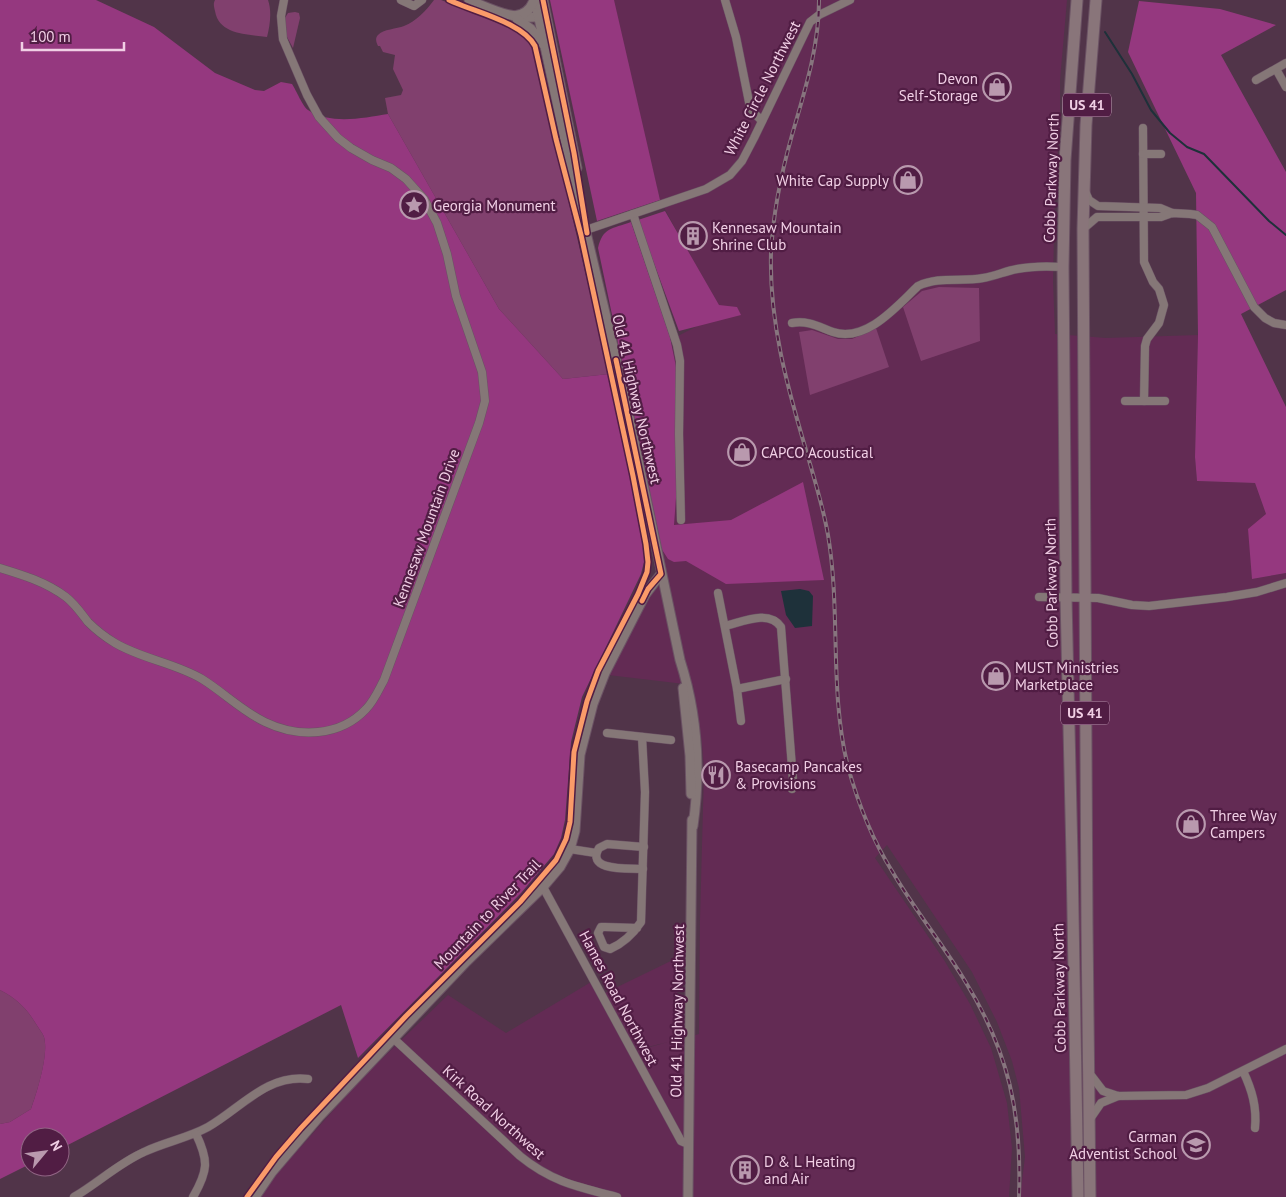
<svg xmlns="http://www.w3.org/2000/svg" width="1286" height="1197" font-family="'PT Sans',sans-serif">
	<rect width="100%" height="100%" fill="#513449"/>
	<path fill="#632b54" d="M611,0H1067L1060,80V125L1055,183L1053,282L1055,334L1106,338L1198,335L1195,457L1197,481L1255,483L1266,514L1252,579L1286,573V1197H1020L1025,1157L1019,1088L1012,1061L997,1022L972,972L887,845L875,858L944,960L970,1004L991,1048L1007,1103L1012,1148L1009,1197H259L264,1188L363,1077L448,995L506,1033L591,982L629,1053L668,1042L636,1050L605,993L677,958L678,1040L699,1034L700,920L704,770L702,744L693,685L608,675L656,574L681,483L672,339L721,314L660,200Z"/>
	<g fill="#81406e">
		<path d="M215,0H268C272,11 270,26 267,37C247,34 219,35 215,11C214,6 213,4 215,0Z"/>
		<path d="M434,0H441L513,28L523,35L533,49L609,374L563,379L499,309L388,114L385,98L401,95L403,90L393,69L395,55L383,52L380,46H378C376,42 375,38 378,35C383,29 397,29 404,26C416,21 426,11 434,0Z"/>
		<path d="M295,12L299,13L300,18L293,48L287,37L285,18L288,13Z"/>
		<path d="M939,287L979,288L980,341L921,361L903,307L922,291Z"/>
		<path d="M876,328L889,367L810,395L799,332L812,330L838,339H852Z"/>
		<path d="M0,990C19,1000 27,1009 38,1027C40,1030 43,1034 44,1037C49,1055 37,1092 31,1109L10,1122L0,1124Z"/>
	</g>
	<g fill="#95387f">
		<path d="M0,0H96L154,27L215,73L255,90L264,91L281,82L292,84C296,90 303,107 308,110C331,125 363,118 388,114L499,309L563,379L609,374L643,536L645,558L641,574L582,697L571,742L565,820L561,838L554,854L521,893L358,1058L341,1005L60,1149V1137H30V1164L0,1179V1124L10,1122L31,1109C37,1092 49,1054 44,1037C43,1034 40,1030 38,1027C27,1009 19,1000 0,990Z"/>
		<path d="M550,0H614L660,200L597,221Z"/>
		<path d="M1139,1L1220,9L1276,25L1221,55L1286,172V290L1241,314L1286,407V573L1252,579L1248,529L1266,514L1255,483L1197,481L1195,457L1198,335L1196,193L1128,52Z"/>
		<path d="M665,211L719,305L737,307L741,315L679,331L638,220Z"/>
		<path d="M631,222L670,337L676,367L677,484L674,525L731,520L803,482L824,580L726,584L686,561L674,562L668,559L661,548L598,248C603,227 612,229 631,222Z"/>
	</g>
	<path fill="#1e313a" d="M800,589L809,591L813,596L812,626L795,628L786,615L781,591Z"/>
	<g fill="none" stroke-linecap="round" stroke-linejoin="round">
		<path stroke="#1e313a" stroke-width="2" d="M1105,32L1132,74L1151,110L1170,133L1187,147L1204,154L1269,221L1286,235"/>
		<defs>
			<g id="minor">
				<path d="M401,0L414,6L422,0"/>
				<path d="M725,0L736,37L750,107L755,114L762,121"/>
				<path d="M1276,69L1286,87"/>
				<path d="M1256,80L1286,63"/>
				<path d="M1143,128L1144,262L1153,282L1159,289L1164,305L1159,323L1147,339L1145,346L1144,401"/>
				<path d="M1143,154H1161"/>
				<path d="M1085,191L1089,200L1098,206L1160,208L1172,213"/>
				<path d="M633,214L677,345L680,361L679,434L681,520"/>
				<path d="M1083,229L1097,217H1161L1172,213L1190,214L1197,215L1212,227L1254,307L1265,318L1274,323L1286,325"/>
				<path d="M586,230L706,189L730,175L742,161L754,138L810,22L819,15L850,0"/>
				<path d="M792,323C808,320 819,327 833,332C866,343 897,306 918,286C939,276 962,282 983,278C995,276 1006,271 1017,269C1032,266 1048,266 1063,267"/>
				<path d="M1125,401H1165"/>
				<path d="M0,568C23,575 46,582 66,597C75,604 81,613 88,622C96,630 105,637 115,643C142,659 175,663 202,679C223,692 242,711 265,722C298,738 340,737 366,709C374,701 379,689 384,680L479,423L485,401L482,372L456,296L447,254L437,223L424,199L406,179L391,168L372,160L351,148L338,138L319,117L307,95L283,39L281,16L284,0"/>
				<path d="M718,593L737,689L741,721"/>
				<path d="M1039,597L1098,598L1132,605L1149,606L1227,597L1257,592L1286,583"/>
				<path d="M725,626C742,622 769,609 781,627L793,780L792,789"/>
				<path d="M737,689L786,679"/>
				<path d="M607,733L671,740"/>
				<path d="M570,849L596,853"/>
				<path d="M643,869C630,868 585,872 599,848L607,844L644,847"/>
				<path d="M543,887L681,1141L688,1144"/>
				<path d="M637,928L605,927H601L598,933L604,947L610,949C624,943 633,934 641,922L645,792L642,737"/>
				<path d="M393,1038L520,1156C552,1182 578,1187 617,1197"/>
				<path d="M1243,1071C1252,1090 1257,1107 1255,1128"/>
				<path d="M1090,1074L1103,1091L1118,1096L1186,1095L1208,1088L1286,1049"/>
				<path d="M1090,1119L1101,1103L1118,1096"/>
				<path d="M74,1197C98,1183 119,1163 144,1152C165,1142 188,1138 208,1127C241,1108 267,1074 308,1079"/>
				<path d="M193,1197C208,1171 209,1161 196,1134"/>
			</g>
			<g id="tertiary">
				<path d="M469,0C495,11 515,21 544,16"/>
				<path d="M535,0L575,186L624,393L680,660C697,713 701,770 693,826"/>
				<path d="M543,0L577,168"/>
				<path d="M514,16C524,15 531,9 534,0"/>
				<path d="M517,19L531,29L543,44"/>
				<path d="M683,688L690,756L691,794"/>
				<path d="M255,1197L272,1172L319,1117L467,961L543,887L560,867L570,849L575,831L580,755L593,704L605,673L645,595L661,574"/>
				<path d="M688,1197L692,820"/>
			</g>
			<g id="primary">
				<path d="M1077,0L1065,160L1063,267L1066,598L1072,857L1078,1197"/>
				<path d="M1090,1197L1087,925L1083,229L1086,125L1096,0"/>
			</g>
		</defs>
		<use href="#minor" stroke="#6b5264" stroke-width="9"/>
		<use href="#tertiary" stroke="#6b5264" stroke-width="11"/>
		<use href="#primary" stroke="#6b5264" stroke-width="13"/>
		<use href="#minor" stroke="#857777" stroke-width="8"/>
		<use href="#tertiary" stroke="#857777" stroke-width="9"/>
		<use href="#primary" stroke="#89757a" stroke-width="11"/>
		<defs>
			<path id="rail" d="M819,0C819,47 805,90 792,135C781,174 773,213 771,253C769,321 787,386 806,450C814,478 823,506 828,535C841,612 829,691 848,767C858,803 872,839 892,871C914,909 942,943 965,981C1009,1052 1022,1114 1019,1197"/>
		</defs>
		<use href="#rail" stroke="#87757e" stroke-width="4"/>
		<use href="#rail" stroke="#511d44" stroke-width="2" stroke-dasharray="5.5" stroke-linecap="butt"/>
		<defs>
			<g id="cycleway">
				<path d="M543,0L574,153L587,233"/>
				<path d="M616,360L661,574L648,589L642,601"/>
				<path d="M247,1197L276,1157L301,1128L406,1016L520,902L556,860L566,839L570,822L574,752L587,701L598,671L638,594L647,572L648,562L646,544L633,476L581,235L556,139L535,46C522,22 474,12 449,0"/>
			</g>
		</defs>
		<use href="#cycleway" stroke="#511d44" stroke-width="8"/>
		<use href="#cycleway" stroke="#fa9b69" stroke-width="5"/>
	</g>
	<defs>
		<symbol id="shop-ring" viewBox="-11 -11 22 22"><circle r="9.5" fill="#511d44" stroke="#b999ae" stroke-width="1.5"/><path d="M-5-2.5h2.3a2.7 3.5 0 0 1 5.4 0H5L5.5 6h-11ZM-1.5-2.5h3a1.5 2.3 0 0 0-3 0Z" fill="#b999ae"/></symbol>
		<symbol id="sight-ring" viewBox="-11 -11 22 22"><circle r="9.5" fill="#511d44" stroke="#b999ae" stroke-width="1.5"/><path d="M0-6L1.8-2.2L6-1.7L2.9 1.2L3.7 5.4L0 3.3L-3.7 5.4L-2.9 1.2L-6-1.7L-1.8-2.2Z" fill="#b999ae"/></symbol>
		<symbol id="building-ring" viewBox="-11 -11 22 22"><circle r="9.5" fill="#511d44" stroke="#b999ae" stroke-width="1.5"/><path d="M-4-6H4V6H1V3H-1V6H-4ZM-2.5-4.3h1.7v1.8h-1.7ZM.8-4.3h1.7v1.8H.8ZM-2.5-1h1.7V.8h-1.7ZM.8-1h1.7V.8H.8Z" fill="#b999ae"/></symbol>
		<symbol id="restaurant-ring" viewBox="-11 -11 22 22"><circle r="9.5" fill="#511d44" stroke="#b999ae" stroke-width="1.5"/><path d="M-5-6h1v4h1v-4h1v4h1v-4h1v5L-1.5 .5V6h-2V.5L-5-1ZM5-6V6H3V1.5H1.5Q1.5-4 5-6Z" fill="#b999ae"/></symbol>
		<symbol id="school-ring" viewBox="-11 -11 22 22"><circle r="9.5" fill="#511d44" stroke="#b999ae" stroke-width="1.5"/><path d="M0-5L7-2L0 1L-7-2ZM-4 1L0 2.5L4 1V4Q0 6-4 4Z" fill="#b999ae"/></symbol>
	</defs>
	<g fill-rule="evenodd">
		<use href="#shop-ring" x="981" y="71" width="32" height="32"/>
		<use href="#shop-ring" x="892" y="164" width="32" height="32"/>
		<use href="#sight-ring" x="398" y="189" width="32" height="32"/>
		<use href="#building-ring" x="677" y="220" width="32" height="32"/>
		<use href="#shop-ring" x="726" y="436" width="32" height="32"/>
		<use href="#shop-ring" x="980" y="660" width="32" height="32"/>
		<use href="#restaurant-ring" x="700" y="759" width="32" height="32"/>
		<use href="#shop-ring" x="1175" y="808" width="32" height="32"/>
		<use href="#school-ring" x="1180" y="1129" width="32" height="32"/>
		<use href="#building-ring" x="729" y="1154" width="32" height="32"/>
	</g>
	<g text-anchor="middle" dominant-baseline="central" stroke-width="4.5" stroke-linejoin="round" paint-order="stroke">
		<g fill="#511d44" stroke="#c19ab5" stroke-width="1">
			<rect x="1063" y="93.5" width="48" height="23" rx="4"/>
			<rect x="1061" y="701.5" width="48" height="23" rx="4"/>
		</g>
		<g font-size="14" font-weight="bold" fill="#f1cfe5">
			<text x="1087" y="105">US 41</text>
			<text x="1085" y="713">US 41</text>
		</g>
		<g font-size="15" fill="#f1cfe5" stroke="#511d44" text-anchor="start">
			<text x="978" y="78" text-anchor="end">Devon<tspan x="978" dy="17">Self-Storage</tspan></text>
			<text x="889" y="180" text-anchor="end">White Cap Supply</text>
			<text x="433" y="205">Georgia Monument</text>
			<text x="712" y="227">Kennesaw Mountain<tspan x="712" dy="17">Shrine Club</tspan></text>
			<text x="761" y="452">CAPCO Acoustical</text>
			<text x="1015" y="667">MUST Ministries<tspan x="1015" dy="17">Marketplace</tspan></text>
			<text x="735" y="766">Basecamp Pancakes<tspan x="735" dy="17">&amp; Provisions</tspan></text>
			<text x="1210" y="815">Three Way<tspan x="1210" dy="17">Campers</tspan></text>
			<text x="1177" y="1136" text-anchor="end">Carman<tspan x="1177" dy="17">Adventist School</tspan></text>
			<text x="764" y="1161">D &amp; L Heating<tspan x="764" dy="17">and Air</tspan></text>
		</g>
		<g font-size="15" fill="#f1cfe5" stroke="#511d44">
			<text transform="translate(762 88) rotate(-63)">White Circle Northwest</text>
			<text transform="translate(1051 178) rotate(-88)">Cobb Parkway North</text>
			<text transform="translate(637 399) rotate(77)">Old 41 Highway Northwest</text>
			<text transform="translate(426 528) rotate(-70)">Kennesaw Mountain Drive</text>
			<text transform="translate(1051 583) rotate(-91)">Cobb Parkway North</text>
			<text transform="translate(487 914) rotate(-46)">Mountain to River Trail</text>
			<text transform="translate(1059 988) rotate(-91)">Cobb Parkway North</text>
			<text transform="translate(619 998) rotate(62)">Hames Road Northwest</text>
			<text transform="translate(677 1011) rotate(-89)">Old 41 Highway Northwest</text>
			<text transform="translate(494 1112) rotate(42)">Kirk Road Northwest</text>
		</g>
	</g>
	<g transform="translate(45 1152) rotate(61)"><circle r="24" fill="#511d44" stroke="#916484"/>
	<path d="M0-4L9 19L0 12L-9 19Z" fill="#b999ae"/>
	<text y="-8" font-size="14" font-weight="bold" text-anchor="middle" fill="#f1cfe5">N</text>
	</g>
	<path d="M22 42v8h102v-8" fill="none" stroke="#f1cfe5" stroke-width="2.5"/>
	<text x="30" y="42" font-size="15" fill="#f1cfe5" stroke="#511d44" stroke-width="4" paint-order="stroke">100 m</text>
</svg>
